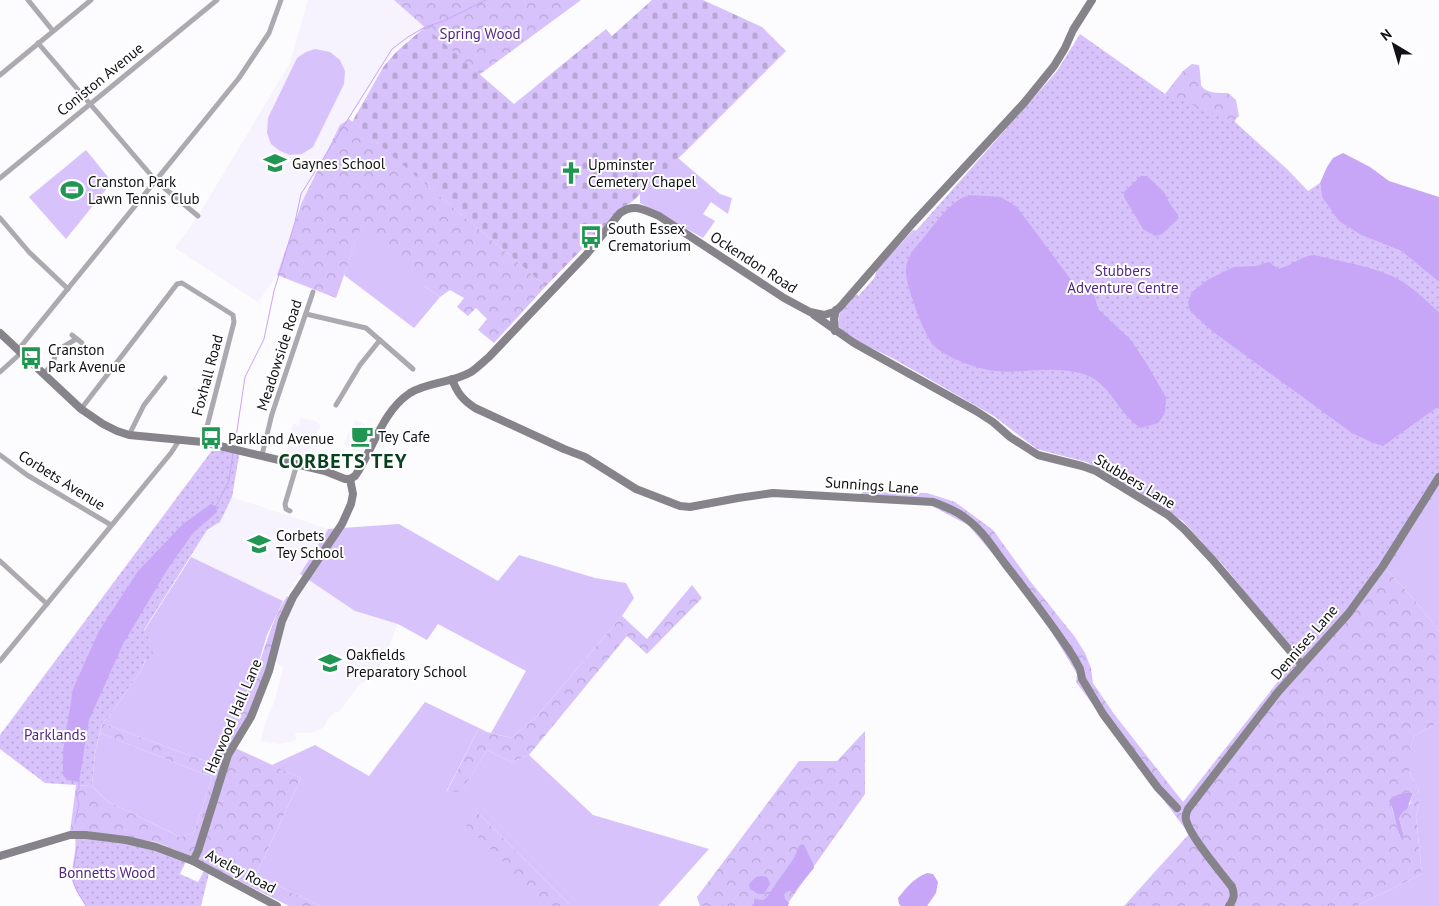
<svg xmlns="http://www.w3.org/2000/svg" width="1439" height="906" font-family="'PT Sans',sans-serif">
	<defs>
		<pattern id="forest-crowns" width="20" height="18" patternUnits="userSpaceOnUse" patternTransform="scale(1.25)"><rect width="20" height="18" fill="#d8c2fb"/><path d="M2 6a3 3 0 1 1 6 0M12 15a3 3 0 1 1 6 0" fill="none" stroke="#b8a6d6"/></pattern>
		<pattern id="cemetery-stones" width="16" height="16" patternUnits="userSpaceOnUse" patternTransform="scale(1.25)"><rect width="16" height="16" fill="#d8c2fb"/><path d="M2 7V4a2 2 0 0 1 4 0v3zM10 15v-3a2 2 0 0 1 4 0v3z" fill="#b8a6d6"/></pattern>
		<pattern id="park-dots" width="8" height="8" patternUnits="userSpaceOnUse" patternTransform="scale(1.25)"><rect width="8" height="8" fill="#d8c2fb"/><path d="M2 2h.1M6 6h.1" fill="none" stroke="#b8a6d6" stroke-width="1.8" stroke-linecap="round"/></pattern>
	</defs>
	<rect width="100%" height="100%" fill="#fcfbfe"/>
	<g fill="#f6f2fe">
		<path d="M308,0H394L425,27L394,50L347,122L302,202L277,275L258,302L175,248L198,216L290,63Z"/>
		<path d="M301,418L315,421L321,426L315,434L306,464L285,458L293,424L299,425Z"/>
		<path d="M356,420L378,432L364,456L343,444Z"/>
		<path d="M232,497L328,529L283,601L191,557L207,530L220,522Z"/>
		<path d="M306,578L355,611L398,624L376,677L360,684L339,712H335L328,719L323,728L311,733H295L296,740L289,742L278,744L261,741L265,724L275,700L283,667L272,659L276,643Z"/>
	</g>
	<g fill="#d8c2fb">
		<path d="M315,49L330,52L340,60L345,71L344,84L313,147L302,154L290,155L280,151L271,144L267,133L268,118L297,58L306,52Z"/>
		<path d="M86,150L112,182L66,239L29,197Z"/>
		<path d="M678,158L720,194L732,198L728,214L711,202L703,214L715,221L703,238L640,203V194Z"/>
		<path d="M362,223L425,277L424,286L440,297L414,328L344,275Z"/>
		<path d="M1439,473V631L1412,597L1378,560Z"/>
		<path d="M399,524L498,581L519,555L595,578L626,583L634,598L622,616L537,716L511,738L491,733L526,671L438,624L427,640L398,624L355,611L300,574L328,529Z"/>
		<path d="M191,557L283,601L267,635L255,674L224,743L216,765L102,723L111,714L142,669L152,643L144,631Z"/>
		<path d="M425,702L479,728L446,792L463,789L487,750L511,762L529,755L593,815L709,849L658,906H571L474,809L551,906H320L256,875L301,778L272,765L315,745L369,776Z"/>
		<path d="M1439,722V906H1356L1422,874L1416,816L1420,801L1419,799L1410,803L1413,793H1418L1419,790L1409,772V752L1414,736Z"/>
		<path d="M100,733L212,777L194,833L180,837L107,801L92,786L95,753Z"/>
	</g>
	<g fill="url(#forest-crowns)">
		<path d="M394,0H581L479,75Z"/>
		<path d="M1192,64L1199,65C1200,70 1201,84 1201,85C1205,94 1221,93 1228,93L1236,100L1239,116L1235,120V127L1165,94L1183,71Z"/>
		<path d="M349,119L546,286L494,343L478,330L487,319L476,308L468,316L457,307L464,298L450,290L440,297L424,286V277L362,224L336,298L277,275L302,202L340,125Z"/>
		<path d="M913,230L923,232L1439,417V487L1387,570L1412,597L1439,631V722L1414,736L1409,753V772L1419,790L1418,793H1403L1391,805L1400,836L1404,837L1399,818C1404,810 1410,801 1419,799L1420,801L1416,816L1422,874L1356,906H1124L1189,834L1076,682L1077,674L1048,626L1004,567L968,525L930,505L853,501L863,492L927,493L955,502L993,530L1030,581L1075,637L1085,653L1091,668L1093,683L1114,714L1183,802L1288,669L1294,653L1226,568L1183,521L1087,462L1037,449L994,416L894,359L851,338L840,329L838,323L840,311L853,297L858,294L856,313L868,300L877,269Z"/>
		<path d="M692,585L702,598L647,654L627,636L529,755L511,762L487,750L462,791L446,793L479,728L487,732L511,738L537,716L622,616L647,639Z"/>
		<path d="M287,596L292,600L269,671L233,747L301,778L256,875L320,906H289L183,853L156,842L84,831L70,832L76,785L92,786L107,801L180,837L194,833L212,777L100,733L102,723L216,765C227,734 242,706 255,675C265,649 271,621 287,596Z"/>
		<path d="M865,731V794L786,906H700L697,897L799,761H837Z"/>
		<path d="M474,809L571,906H548L465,824Z"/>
	</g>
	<path fill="url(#cemetery-stones)" d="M652,0H703L762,27L786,51L686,151L634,200L617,213L546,286L352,122L384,66L396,52L425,27L514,104L606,29L612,36Z"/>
	<g fill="url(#park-dots)">
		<path d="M1080,34L1165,94L1235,122L1287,169L1308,191L1320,183L1322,197L1363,236L1401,251L1439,282V473L1369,578L1310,650L1301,655L1293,653L1226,568L1183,521L1087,462L1037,449L994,416L844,330L842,318L846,310L1057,71Z"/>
		<path d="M216,445L240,450L232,497L220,522L207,530L144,630L152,643L153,658L145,660L142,669L111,714L102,723L95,753L92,786L45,783L0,749V735Z"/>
		<path d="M75,836L126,840L186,861L180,874L198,882L204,871L209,873L201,906H86C81,897 72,887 72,877C72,862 77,852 75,836Z"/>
	</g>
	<g fill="#c7a6f7">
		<path d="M1343,153L1370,167L1389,181L1439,197V282L1401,251L1363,236L1339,221L1322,197L1320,183L1327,167L1333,158Z"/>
		<path d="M1141,176H1147L1164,192L1170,204L1178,215L1177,220L1162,234L1155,236L1143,229L1124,197V192Z"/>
		<path d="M969,195L1001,197L1017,207L1077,288L1082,287L1094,294L1098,309L1130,339L1145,361L1166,397L1165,412L1162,418L1158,423L1141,428C1120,416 1113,389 1091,377C1078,370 1058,370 1043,370C1028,370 1012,373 997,371C979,370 947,358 934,346C927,339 916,311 913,301C905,275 900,264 920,242C934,226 948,202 969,195Z"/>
		<path d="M1314,255C1342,262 1379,267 1403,282C1416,290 1427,302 1439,312V406L1383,446L1371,442L1352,433L1212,331L1190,311L1188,302L1192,292L1209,279L1234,267L1256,266L1269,262L1278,269C1291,266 1301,256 1314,255Z"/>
		<path d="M211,504L216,506L217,512L193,533L167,570L123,644L89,720L79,782L67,780L63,775V751L73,689L99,631L138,571L183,524Z"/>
		<path d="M1403,793H1413L1407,809L1403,812L1399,818L1404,837L1401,838C1396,828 1394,808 1389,801L1392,797Z"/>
		<path d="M802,844L804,845L813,863L814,868L794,892L789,891L784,894L785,899L789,903L788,906H754V899L763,900L766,898L794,858L799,846Z"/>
		<path d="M927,873L933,874L938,882L936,893L927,906H901L899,904L898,898C907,887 914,878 927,873Z"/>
		<path d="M762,876L767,877L770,884L764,894H758L750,889L749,884L756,877Z"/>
	</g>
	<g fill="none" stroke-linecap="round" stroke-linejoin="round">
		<g stroke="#c7a6f7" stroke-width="1">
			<path d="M235,444L245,377L264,339L274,291L295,222L301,194L392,49L408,37L425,27L444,21L486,0"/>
			<path d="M216,506L229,481L233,453"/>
			<path d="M75,823L79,804L76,792L79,788V781"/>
			<path d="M77,848L72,878L77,891L86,906"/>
		</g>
		<g stroke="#acaab0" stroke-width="5">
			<path d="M28,0L53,31"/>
			<path d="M38,43L156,181L198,216"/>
			<path d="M0,75L91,0"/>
			<path d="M0,178L217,0"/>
			<path d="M0,218L29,252L68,289"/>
			<path d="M306,314L366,328L413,369"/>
			<path d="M72,335L82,343"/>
			<path d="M18,350L239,78L269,33L281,0"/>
			<path d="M0,372L21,353"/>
			<path d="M43,374L53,364L55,356L63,347L76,339"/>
			<path d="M336,405L360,365L380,340"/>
			<path d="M81,409L177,284L182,283L233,315L234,322L203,442"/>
			<path d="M129,435L144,405L165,378"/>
			<path d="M0,455L27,475L111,525"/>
			<path d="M262,455L272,414L313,292"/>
			<path d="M290,511L286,509L285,504L297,464"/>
			<path d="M0,561L47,604"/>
			<path d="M0,661L171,453L180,439"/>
		</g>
		<g stroke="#86838b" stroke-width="8">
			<path d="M814,315L854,343L976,411L993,422L1010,437L1038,455L1082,466L1096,471L1168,515L1184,529L1212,559L1302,665"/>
			<path d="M835,331L834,319L836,310"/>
			<path d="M0,333L81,409L103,424L117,431L129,435L203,442L325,471L345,479H350"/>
			<path d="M452,379C457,393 463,400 475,408L564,449L585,457L636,489L680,506L690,507L738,498L773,493L933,502C944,506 955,510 964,517C982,529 993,548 1006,565C1030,596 1053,625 1074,658L1080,669L1082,679L1103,714L1158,788L1177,808"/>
			<path d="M350,479L355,476L359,470C374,445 384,410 410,393C428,382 452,383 471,372C477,368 483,362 489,357L586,255L620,213C634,203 644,210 659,216L784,298L810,312L824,315L834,312L840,307L913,223L1024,103L1054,66L1065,48L1073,30L1092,0"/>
			<path d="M0,856L70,835H86L126,840L156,847L193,861L277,906"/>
			<path d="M193,861L198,851L228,755L251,717L269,671L282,621L293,597L342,524L351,504L353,494L350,479"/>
			<path d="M1229,906C1234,899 1235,895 1232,887C1220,871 1191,838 1186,820C1185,816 1186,813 1188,809L1278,692L1348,614L1383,566L1439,477"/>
		</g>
	</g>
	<defs>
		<symbol id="school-bare" viewBox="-9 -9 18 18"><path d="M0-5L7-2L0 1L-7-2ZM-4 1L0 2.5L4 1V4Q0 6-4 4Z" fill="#219652" stroke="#fff" stroke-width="2.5" paint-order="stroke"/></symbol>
		<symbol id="church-bare" viewBox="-9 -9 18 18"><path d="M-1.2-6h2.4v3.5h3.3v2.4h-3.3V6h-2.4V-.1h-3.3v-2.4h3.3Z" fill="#219652" stroke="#fff" stroke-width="2.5" paint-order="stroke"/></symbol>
		<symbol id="stadium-bare" viewBox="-9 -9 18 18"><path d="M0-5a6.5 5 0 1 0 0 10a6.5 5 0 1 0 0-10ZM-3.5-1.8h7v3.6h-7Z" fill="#219652" stroke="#fff" stroke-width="2.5" paint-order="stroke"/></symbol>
		<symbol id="bus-bare" viewBox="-9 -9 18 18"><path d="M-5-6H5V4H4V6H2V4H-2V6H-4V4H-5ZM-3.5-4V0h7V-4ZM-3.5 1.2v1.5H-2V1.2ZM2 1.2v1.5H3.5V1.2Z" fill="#219652" stroke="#fff" stroke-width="2.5" paint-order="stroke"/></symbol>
		<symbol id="cafe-bare" viewBox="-9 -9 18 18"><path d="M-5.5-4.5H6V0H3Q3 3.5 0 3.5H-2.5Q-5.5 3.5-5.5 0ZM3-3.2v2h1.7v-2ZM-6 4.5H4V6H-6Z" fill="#219652" stroke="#fff" stroke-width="2.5" paint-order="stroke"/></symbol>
	</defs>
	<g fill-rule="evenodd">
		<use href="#school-bare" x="259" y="147" width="32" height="32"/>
		<use href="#church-bare" x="555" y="157" width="32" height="32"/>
		<use href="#stadium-bare" x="56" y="174" width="32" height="32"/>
		<use href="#bus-bare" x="575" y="221" width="32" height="32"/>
		<use href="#bus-bare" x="15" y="342" width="32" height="32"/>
		<use href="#cafe-bare" x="346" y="420" width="32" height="32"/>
		<use href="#bus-bare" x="195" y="422" width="32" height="32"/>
		<use href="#school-bare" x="243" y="528" width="32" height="32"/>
		<use href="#school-bare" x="314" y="647" width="32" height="32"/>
	</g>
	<g text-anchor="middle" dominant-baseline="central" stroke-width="4" stroke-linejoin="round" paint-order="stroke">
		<g font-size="15" fill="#542784" stroke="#fff">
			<text x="480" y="33">Spring Wood</text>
			<text x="1123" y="270">Stubbers<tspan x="1123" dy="17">Adventure Centre</tspan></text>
			<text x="55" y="734">Parklands</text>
			<text x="107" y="872">Bonnetts Wood</text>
		</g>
		<g font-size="15" fill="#121115" stroke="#fff">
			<text transform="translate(100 79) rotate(-39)">Coniston Avenue</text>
			<text transform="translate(754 262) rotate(33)">Ockendon Road</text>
			<text transform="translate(279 355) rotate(-72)">Meadowside Road</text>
			<text transform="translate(207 375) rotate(-75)">Foxhall Road</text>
			<text transform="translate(62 480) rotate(32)">Corbets Avenue</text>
			<text transform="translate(1135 481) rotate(31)">Stubbers Lane</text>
			<text transform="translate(872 485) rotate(4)">Sunnings Lane</text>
			<text transform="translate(1304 642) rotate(-49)">Dennises Lane</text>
			<text transform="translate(233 716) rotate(-67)">Harwood Hall Lane</text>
			<text transform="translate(241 871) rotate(28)">Aveley Road</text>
		</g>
		<g font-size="15" fill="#121115" stroke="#fff" text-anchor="start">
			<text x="292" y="163">Gaynes School</text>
			<text x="588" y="164">Upminster<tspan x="588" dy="17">Cemetery Chapel</tspan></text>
			<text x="88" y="181">Cranston Park<tspan x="88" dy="17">Lawn Tennis Club</tspan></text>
			<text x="608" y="228">South Essex<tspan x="608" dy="17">Crematorium</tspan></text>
			<text x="48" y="349">Cranston<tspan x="48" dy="17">Park Avenue</tspan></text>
			<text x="378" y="436">Tey Cafe</text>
			<text x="228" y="438">Parkland Avenue</text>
			<text x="276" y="535">Corbets<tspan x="276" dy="17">Tey School</tspan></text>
			<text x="346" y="654">Oakfields<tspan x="346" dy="17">Preparatory School</tspan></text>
		</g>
		<g font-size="20" font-weight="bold" letter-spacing="1" fill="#084120" stroke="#fff">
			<text x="343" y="461">CORBETS TEY</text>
		</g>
	</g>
	<g transform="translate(1394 45) rotate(322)" stroke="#ffffff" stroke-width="4" paint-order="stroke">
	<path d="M0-4L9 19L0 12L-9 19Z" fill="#121115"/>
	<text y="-8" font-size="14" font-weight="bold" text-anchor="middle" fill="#121115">N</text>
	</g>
</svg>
